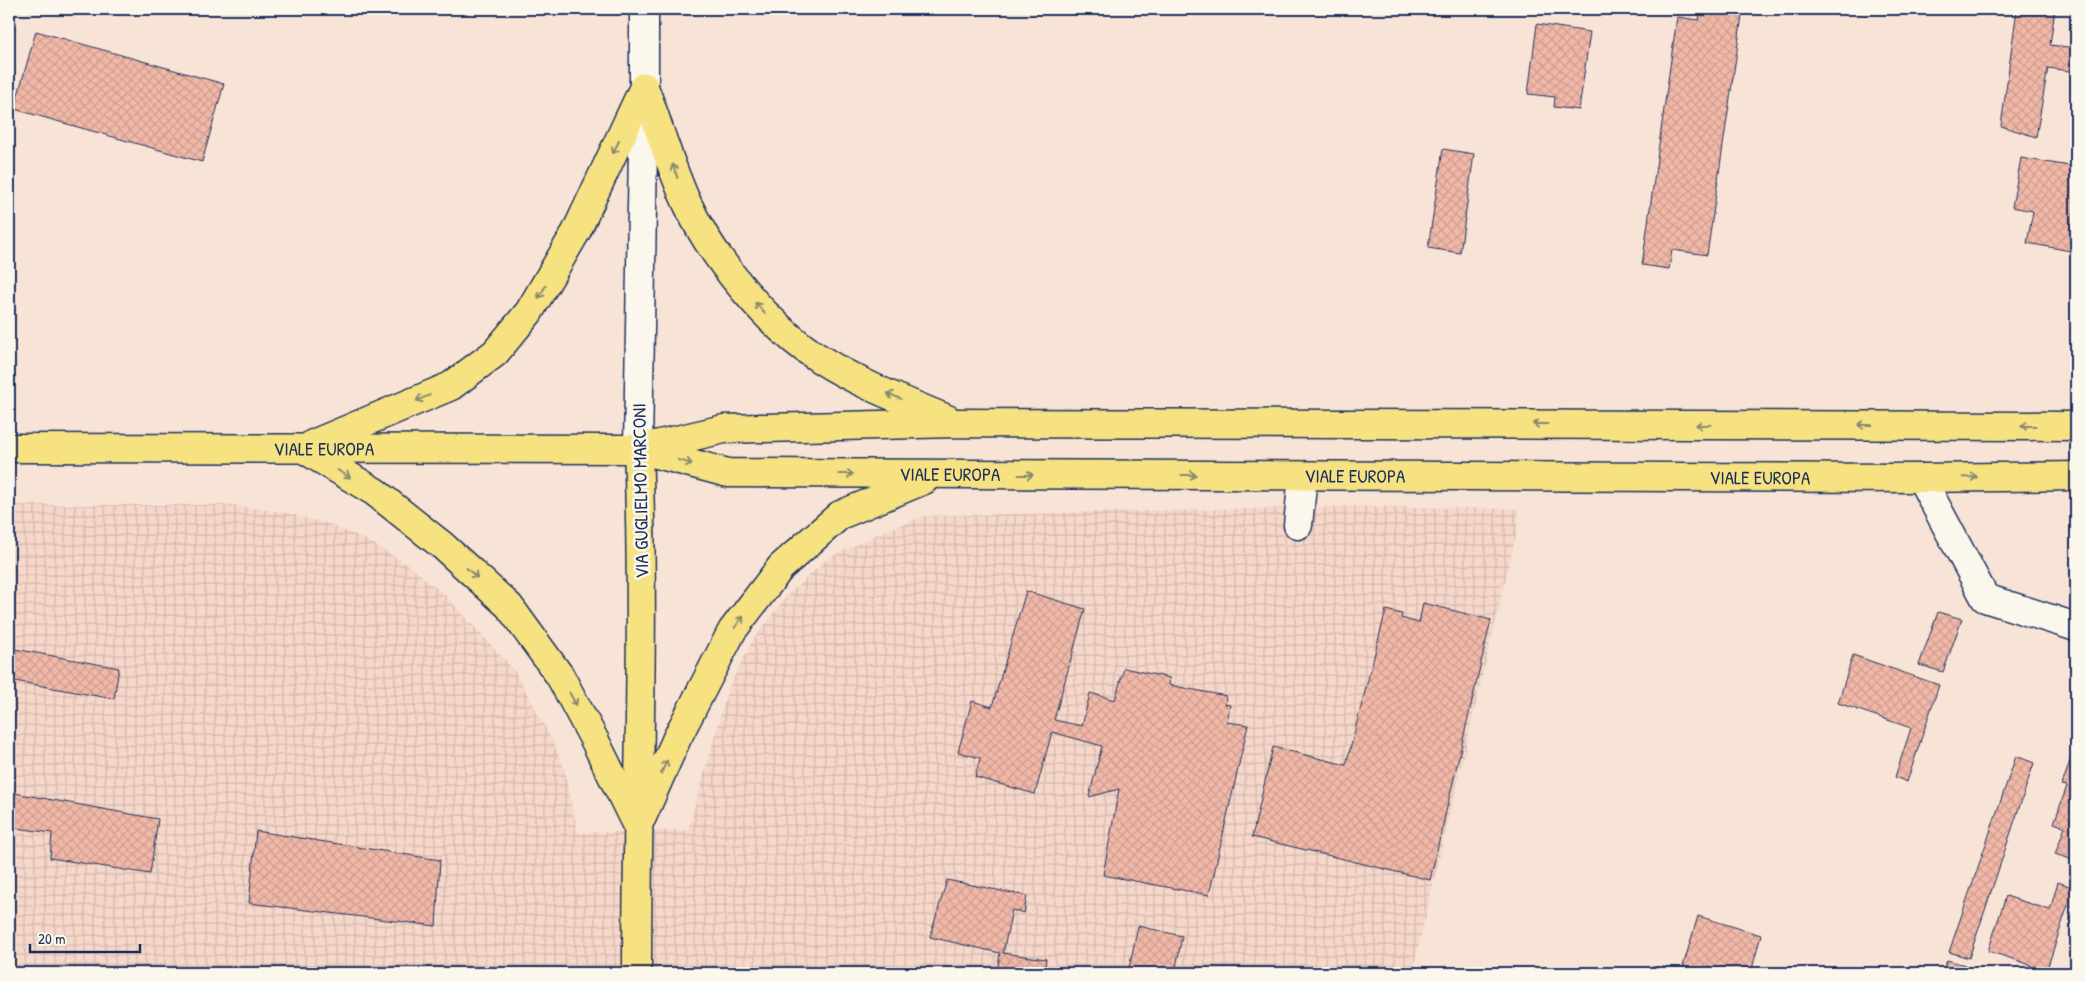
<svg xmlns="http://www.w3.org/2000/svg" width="2085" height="982" font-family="'Patrick Hand',sans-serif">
	<defs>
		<pattern id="industrial-grid" width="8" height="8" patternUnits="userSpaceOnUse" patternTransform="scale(1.25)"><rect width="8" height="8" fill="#f6d7c9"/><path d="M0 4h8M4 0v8" fill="none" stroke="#d2b9af"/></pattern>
		<pattern id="building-cross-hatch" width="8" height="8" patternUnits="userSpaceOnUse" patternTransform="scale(1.25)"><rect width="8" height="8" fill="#f1b8a7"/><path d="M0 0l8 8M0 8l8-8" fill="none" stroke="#ce9e92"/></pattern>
	</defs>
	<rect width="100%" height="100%" fill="#f8e4d7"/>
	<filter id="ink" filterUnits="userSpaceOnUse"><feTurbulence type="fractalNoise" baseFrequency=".02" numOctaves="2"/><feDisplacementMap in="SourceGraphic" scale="10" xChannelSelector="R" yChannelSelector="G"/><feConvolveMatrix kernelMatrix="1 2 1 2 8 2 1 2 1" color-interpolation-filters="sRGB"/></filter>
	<g filter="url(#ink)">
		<path fill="url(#industrial-grid)" d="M9,505H232L282,512L326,523L365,539L407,564L446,596L514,670L547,730L563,764L578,833L688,830L728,689L754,638L788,595L827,559L880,533L924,516L1367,506L1519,509L1517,531L1412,973H9Z"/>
		<g fill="url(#building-cross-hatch)" stroke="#1b2f5e">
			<path d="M1701,9H1743L1707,255L1672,250L1669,269L1642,265L1677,17L1699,20Z"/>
			<path d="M2017,9H2055L2050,45L2076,48V72L2048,68L2036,137L2001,126Z"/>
			<path d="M1537,24L1590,32L1579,110L1554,107L1555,97L1528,94Z"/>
			<path d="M36,31L224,84L202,162L14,109Z"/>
			<path d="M1443,149L1474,154L1460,253L1428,248Z"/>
			<path d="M2021,158L2076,167V199L2071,230L2076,231V252L2027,243L2033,211L2012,207Z"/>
			<path d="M1026,591L1085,609L1054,720L1082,726L1090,693L1115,700L1124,668L1170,678L1169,685L1226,696L1225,704L1230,705L1227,722L1248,725L1209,895L1103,875L1119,789L1089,797L1102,746L1052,732L1035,794L975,777L980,758L958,752L972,701L992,707Z"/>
			<path d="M1423,603L1491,620L1430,880L1252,837L1273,747L1346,765L1386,610L1402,614L1401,618L1419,623Z"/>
			<path d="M1938,612L1962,619L1943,672L1919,665Z"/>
			<path d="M9,648L119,668L114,699L9,680Z"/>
			<path d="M1853,655L1939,685L1907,782L1895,777L1911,728L1838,703Z"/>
			<path d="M2076,743V861L2055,854L2065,827L2054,823L2067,786L2062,785Z"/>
			<path d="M2016,756L2034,763L1969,958L1949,952Z"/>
			<path d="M9,792L158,819L150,874L50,858L52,833L9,827Z"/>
			<path d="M256,831L440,860L436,926L249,903Z"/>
			<path d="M947,880L1027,896L1024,913L1012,910L1003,953L1046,959L1044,973H997L1000,953L930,937Z"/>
			<path d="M2058,882L2075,888L2076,883V908L2068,905L2047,969L2062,973H2028L2031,965L1988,951L2006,896L2050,910Z"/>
			<path d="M1698,916L1761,935L1751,973H1681Z"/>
			<path d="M1138,926L1182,936L1175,973H1128Z"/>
			<path d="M1947,960L1965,965L1962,973H1942Z"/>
			<path d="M888,966L921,973H886Z"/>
		</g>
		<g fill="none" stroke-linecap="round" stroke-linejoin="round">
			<defs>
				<g id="minor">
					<path d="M638,449L644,87V9"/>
					<path d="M1921,478L1985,598L2076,627"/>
					<path d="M1298,525L1303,476"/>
				</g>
				<g id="major">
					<path d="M644,87C659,126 670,167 688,205C712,258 770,328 820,359C859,384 904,401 947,419"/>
					<path d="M313,444L451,386L495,353L529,312L576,232L644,87"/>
					<path id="s1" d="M9,448L638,449L724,429L955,423L2076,426"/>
					<path d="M304,449L375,492L443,546L509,606L560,676L595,741L635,822"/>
					<path id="s2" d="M642,450L728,473L1921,478L2076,476"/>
					<path d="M642,817L677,738L732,631L781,567L840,515L924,480"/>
					<path d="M637,973C637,799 645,624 638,449"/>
				</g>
			</defs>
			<use href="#minor" stroke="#1b2f5e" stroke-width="31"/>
			<use href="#major" stroke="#1b2f5e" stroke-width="31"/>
			<use href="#minor" stroke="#fbf7ec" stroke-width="28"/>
			<use href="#major" stroke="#f7e281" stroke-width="28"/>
		</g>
		<defs><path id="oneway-shaft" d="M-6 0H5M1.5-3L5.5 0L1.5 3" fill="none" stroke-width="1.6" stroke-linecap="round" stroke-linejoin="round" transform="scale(1.25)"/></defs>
		<g stroke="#898870">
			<use href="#oneway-shaft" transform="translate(616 147) rotate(115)"/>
			<use href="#oneway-shaft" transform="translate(675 171) rotate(-110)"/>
			<use href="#oneway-shaft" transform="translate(542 292) rotate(120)"/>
			<use href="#oneway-shaft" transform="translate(760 308) rotate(-130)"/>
			<use href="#oneway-shaft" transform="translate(894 396) rotate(-157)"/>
			<use href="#oneway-shaft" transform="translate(423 398) rotate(158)"/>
			<use href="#oneway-shaft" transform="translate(1540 424) rotate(-180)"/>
			<use href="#oneway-shaft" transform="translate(1703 425) rotate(-180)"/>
			<use href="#oneway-shaft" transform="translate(1865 425) rotate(-180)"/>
			<use href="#oneway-shaft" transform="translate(2028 426) rotate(-180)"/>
			<use href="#oneway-shaft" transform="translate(685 462) rotate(15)"/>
			<use href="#oneway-shaft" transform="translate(344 474) rotate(31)"/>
			<use href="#oneway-shaft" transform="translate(846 474)"/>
			<use href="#oneway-shaft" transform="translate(1026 475)"/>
			<use href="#oneway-shaft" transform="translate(1189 475)"/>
			<use href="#oneway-shaft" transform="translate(1970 477) rotate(-1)"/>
			<use href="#oneway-shaft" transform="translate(472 573) rotate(42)"/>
			<use href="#oneway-shaft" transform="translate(739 622) rotate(-53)"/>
			<use href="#oneway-shaft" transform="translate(573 699) rotate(61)"/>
			<use href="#oneway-shaft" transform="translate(664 767) rotate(-66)"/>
		</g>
	</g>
	<g text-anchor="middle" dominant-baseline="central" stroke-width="5" stroke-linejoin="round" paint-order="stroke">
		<g font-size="19" fill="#1b2f5e" stroke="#fbf7ec">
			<text stroke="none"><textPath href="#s1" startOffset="315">VIALE EUROPA</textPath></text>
			<text stroke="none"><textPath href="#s2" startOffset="311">VIALE EUROPA</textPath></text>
			<text stroke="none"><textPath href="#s2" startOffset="716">VIALE EUROPA</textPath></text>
			<text stroke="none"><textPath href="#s2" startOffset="1121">VIALE EUROPA</textPath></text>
			<text transform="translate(640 491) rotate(-91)">VIA GUGLIELMO MARCONI</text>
		</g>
	</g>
	<rect width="2085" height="982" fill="none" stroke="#fbf7ec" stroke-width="30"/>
	<rect x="15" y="15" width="2055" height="952" fill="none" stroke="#1b2f5e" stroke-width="2" filter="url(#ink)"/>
	<path d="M30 944v8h110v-8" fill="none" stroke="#1b2f5e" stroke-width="2.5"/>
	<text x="38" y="944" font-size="15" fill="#1b2f5e" stroke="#fbf7ec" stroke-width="4" paint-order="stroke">20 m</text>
</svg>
